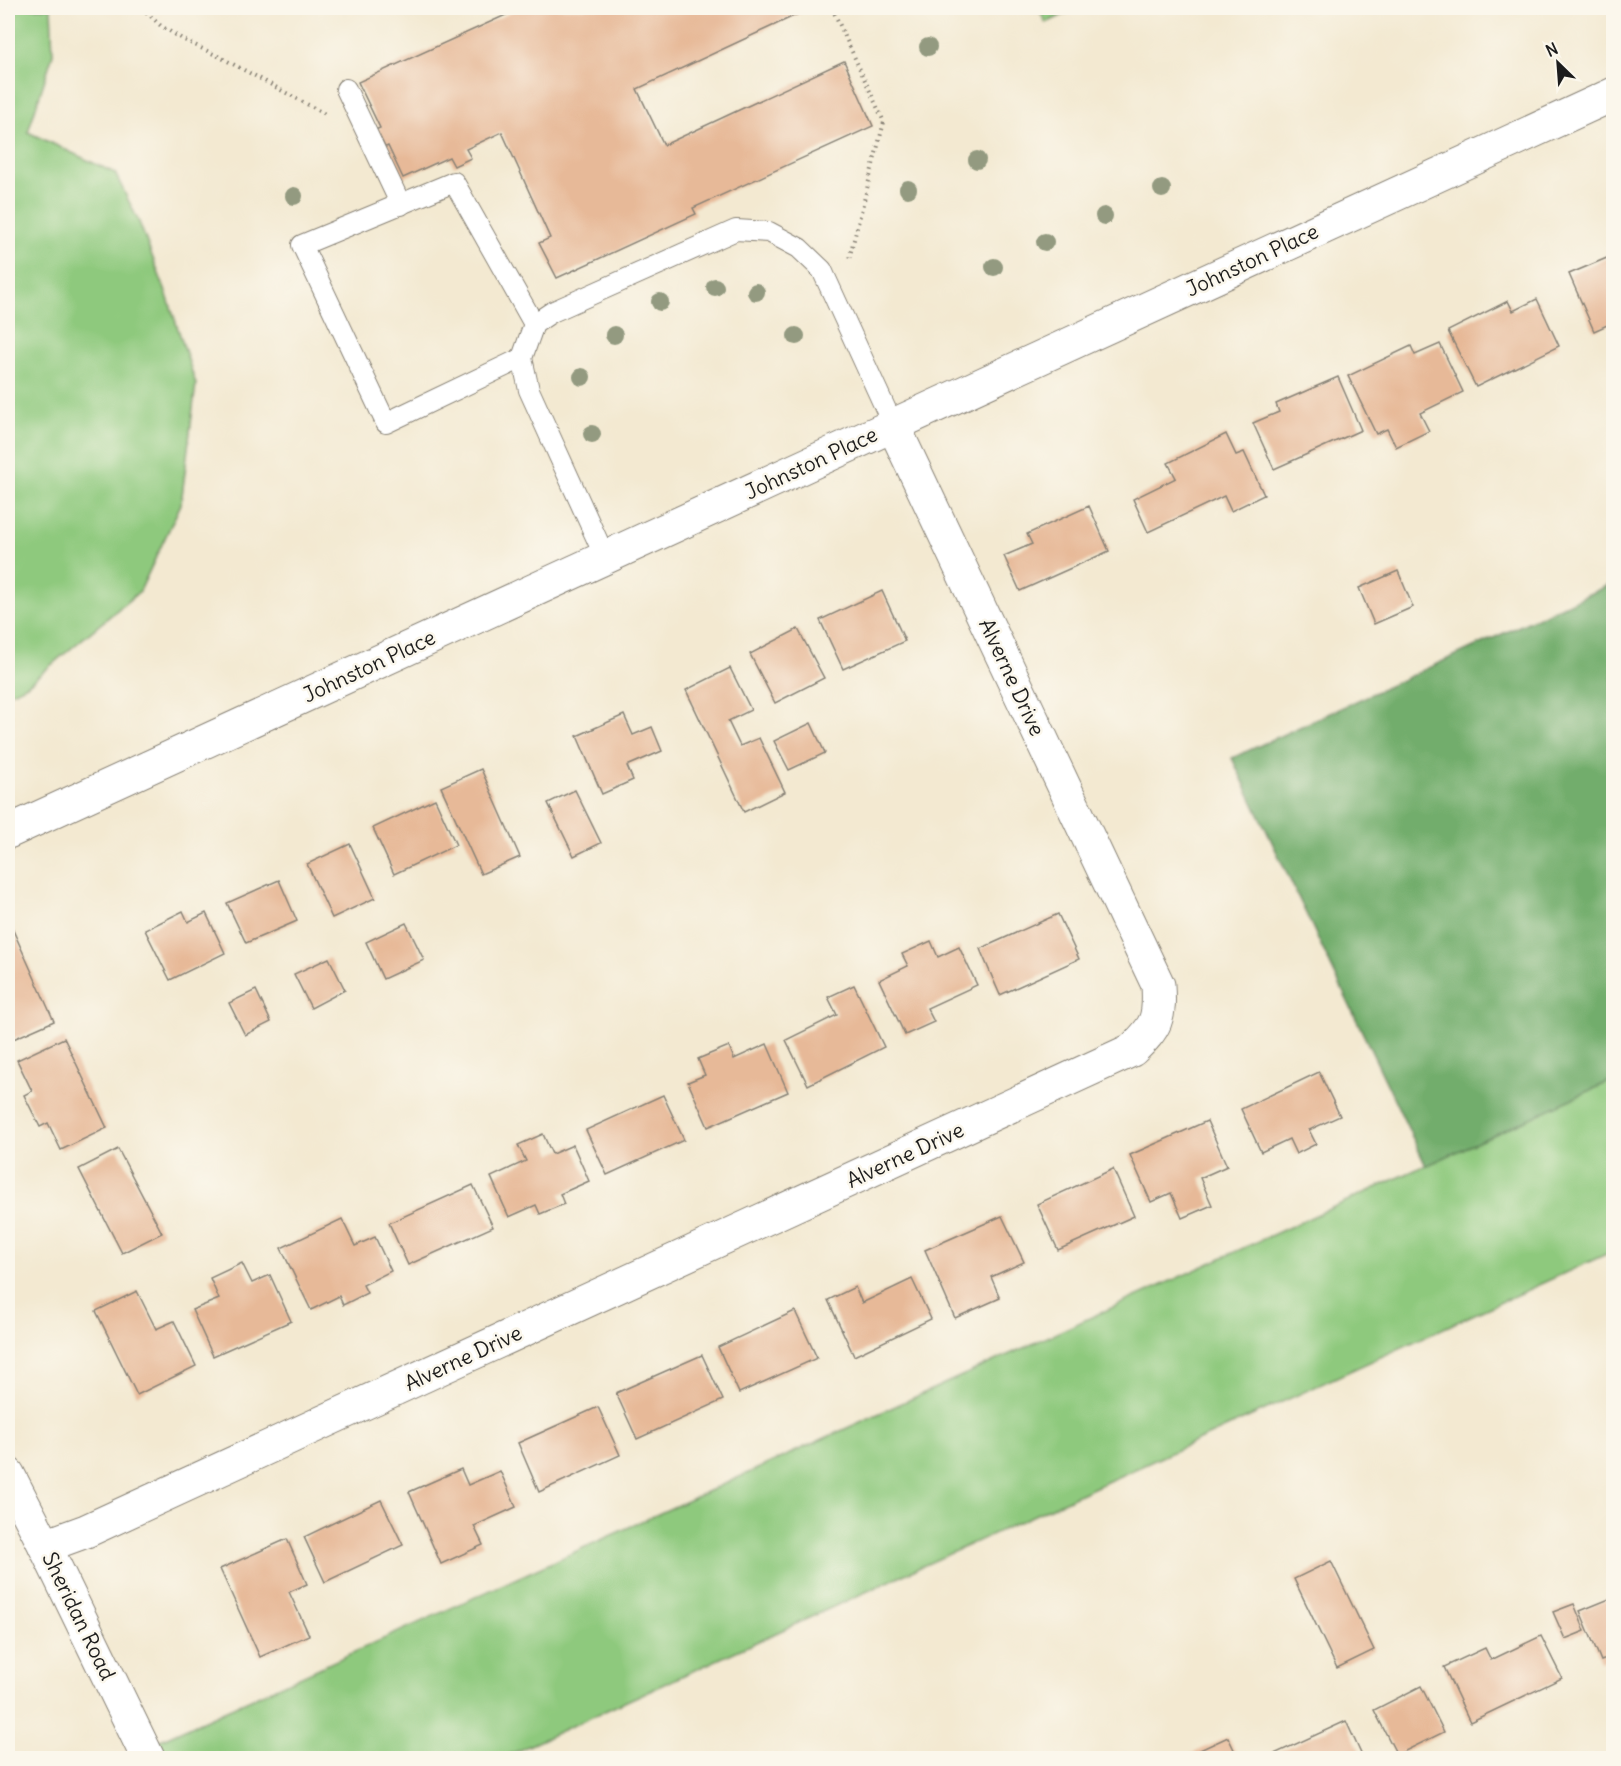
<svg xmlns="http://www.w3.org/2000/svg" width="1621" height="1766" font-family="Delius,sans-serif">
	<rect width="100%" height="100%" fill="#fbf7ec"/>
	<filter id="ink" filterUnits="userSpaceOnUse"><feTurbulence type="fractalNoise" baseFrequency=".0167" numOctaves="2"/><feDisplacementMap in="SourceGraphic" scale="12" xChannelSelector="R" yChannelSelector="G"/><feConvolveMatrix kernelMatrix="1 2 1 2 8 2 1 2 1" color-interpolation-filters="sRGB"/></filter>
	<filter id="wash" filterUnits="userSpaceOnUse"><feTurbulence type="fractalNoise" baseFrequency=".008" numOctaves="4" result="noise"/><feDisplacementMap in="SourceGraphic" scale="24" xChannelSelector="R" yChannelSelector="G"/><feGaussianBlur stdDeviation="1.35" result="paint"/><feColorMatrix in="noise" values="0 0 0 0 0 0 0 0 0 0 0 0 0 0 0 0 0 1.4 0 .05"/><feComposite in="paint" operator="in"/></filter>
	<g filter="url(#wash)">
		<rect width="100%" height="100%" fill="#f3e9d1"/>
		<g fill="#8ec97d" stroke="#55724c" stroke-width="1.5">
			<path d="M8,8H51L53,54L28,132L115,173L139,222L167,295L196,384L181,504L140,591L27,685L8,694Z"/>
			<path d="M1038,8H1078L1046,23Z"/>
			<path d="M1613,1080V1251L502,1758H121Z"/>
		</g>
		<path fill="#72ad6c" stroke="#476444" stroke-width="1.5" d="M1613,583V1080L1426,1166L1232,758Z"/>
		<g id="blocks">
			<g fill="#e7b998">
				<path d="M521,8H811L637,89L664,145L844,61L873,126L693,208L696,214L557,278L539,243L550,238L502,132L466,149L471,158L454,166L449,157L403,178L388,146L379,150L371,132L380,128L358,82Z"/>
				<path d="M1614,255V322L1594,331L1569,274Z"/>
				<path d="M1537,299L1559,346L1476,387L1448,331L1508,301L1513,311Z"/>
				<path d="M1440,344L1463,392L1420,413L1429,431L1396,447L1387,429L1376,434L1348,376L1411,346L1415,355Z"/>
				<path d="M1338,377L1361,430L1274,469L1253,423L1279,412L1276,404Z"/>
				<path d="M1226,434L1236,455L1244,452L1264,495L1231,511L1224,496L1148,532L1133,499L1176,478L1168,463Z"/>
				<path d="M1089,506L1109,551L1020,591L1004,556L1032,544L1027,534Z"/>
				<path d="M1398,571L1413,607L1374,624L1359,588Z"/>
				<path d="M882,591L905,641L843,669L820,620Z"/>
				<path d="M798,629L824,678L775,703L750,654Z"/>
				<path d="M730,668L751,710L728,721L740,746L759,738L785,792L744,812L686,690Z"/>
				<path d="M624,715L633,735L652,727L662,751L627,766L633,780L602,794L577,736Z"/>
				<path d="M811,723L825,753L789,770L774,741Z"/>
				<path d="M481,769L520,857L481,874L441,787Z"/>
				<path d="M575,790L601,843L574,856L548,803Z"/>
				<path d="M435,799L456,845L394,874L373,828Z"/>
				<path d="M350,844L375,898L332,918L307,864Z"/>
				<path d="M279,880L297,921L246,943L227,903Z"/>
				<path d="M183,911L188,922L206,913L225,953L170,980L145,930Z"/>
				<path d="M1058,914L1079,959L1000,995L980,949Z"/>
				<path d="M406,923L424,960L383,979L366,942Z"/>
				<path d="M12,928L54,1021L9,1041L8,1037V930Z"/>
				<path d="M931,941L938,957L959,947L977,985L927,1008L934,1022L905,1035L879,980L908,966L902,954Z"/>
				<path d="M329,958L345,990L311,1008L294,974Z"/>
				<path d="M854,985L884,1047L808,1085L786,1040L837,1015L828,997Z"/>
				<path d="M256,990L271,1022L245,1035L229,1003Z"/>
				<path d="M64,1038L107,1128L61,1150L48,1123L40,1127L24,1095L32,1091L17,1060Z"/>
				<path d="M767,1044L788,1092L708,1127L688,1082L705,1075L698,1059L729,1046L734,1059Z"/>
				<path d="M1319,1072L1340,1116L1309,1130L1316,1144L1296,1154L1289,1139L1261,1152L1241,1109Z"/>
				<path d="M663,1095L684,1140L607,1175L586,1130Z"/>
				<path d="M1207,1121L1227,1166L1200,1178L1212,1205L1182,1218L1171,1193L1151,1202L1130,1155Z"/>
				<path d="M543,1134L552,1154L573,1145L589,1181L560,1194L564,1204L540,1214L536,1205L509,1217L491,1177L526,1161L518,1145Z"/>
				<path d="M118,1149L162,1233L122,1253L79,1169Z"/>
				<path d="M1113,1169L1134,1216L1058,1250L1037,1204Z"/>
				<path d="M473,1185L493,1227L408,1265L389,1223Z"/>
				<path d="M1002,1216L1024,1262L991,1277L1000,1298L955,1318L925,1250Z"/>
				<path d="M342,1219L355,1246L375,1237L391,1271L363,1285L367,1293L343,1305L339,1296L311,1310L281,1248Z"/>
				<path d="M242,1263L252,1283L270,1275L291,1321L213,1356L192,1310L219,1299L210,1278Z"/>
				<path d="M912,1279L931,1319L854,1356L828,1300L855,1287L862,1303Z"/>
				<path d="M137,1291L156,1329L174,1321L196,1366L137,1395L96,1311Z"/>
				<path d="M795,1311L817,1358L739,1393L718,1347Z"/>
				<path d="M702,1355L723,1400L637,1439L616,1393Z"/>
				<path d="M598,1407L620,1455L539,1492L518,1443Z"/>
				<path d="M461,1469L468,1485L500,1471L516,1507L474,1526L483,1545L441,1564L409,1492Z"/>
				<path d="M381,1500L403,1545L325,1582L304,1537Z"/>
				<path d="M287,1539L307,1584L289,1592L309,1635L260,1657L220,1569Z"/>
				<path d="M1331,1561L1374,1650L1337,1668L1294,1579Z"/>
				<path d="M1614,1597V1656L1601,1661L1580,1611Z"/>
				<path d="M1574,1604L1585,1631L1565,1639L1553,1612Z"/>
				<path d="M1541,1636L1562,1678L1470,1722L1444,1667L1485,1648L1491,1660Z"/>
				<path d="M1421,1686L1444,1732L1397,1755L1374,1710Z"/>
				<path d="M1346,1721L1363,1758H1276L1274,1754Z"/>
				<path d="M1228,1737L1238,1758H1189L1187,1756Z"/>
			</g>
		</g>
	</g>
	<g filter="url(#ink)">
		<use href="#blocks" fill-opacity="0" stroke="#888276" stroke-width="1.5"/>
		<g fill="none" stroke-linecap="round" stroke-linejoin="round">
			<defs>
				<g id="lane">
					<path d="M346,89L401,205"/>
					<path d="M522,358L386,423L302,245L454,182L534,324"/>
					<path d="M605,557L529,390L522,358L534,324L552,312L736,230L769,232L799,248L822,270L893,425"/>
				</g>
				<g id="street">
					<path d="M8,832L1614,94"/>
					<path d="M8,1474L45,1546L148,1758"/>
					<path d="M45,1546L86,1531L1132,1050C1157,1026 1160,1019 1158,985L893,425"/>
				</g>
			</defs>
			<use href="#lane" stroke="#888276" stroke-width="22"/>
			<use href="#street" stroke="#888276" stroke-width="35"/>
			<g stroke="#888276" stroke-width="4" stroke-dasharray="1.5 4.5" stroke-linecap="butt">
				<path d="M142,8L161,26L184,40L220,57L327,115"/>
				<path d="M832,8L884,122L849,259"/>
			</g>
			<use href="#lane" stroke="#fff" stroke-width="20"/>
			<use href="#street" stroke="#fff" stroke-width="33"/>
		</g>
		<g fill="#939a80">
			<circle cx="928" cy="47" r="9"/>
			<circle cx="977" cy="160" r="9"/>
			<circle cx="908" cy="189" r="9"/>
			<circle cx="1162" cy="189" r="9"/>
			<circle cx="294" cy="196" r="9"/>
			<circle cx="1104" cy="216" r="9"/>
			<circle cx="1045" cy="242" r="9"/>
			<circle cx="994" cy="267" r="9"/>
			<circle cx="715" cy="287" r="9"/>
			<circle cx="756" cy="292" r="9"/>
			<circle cx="660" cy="302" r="9"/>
			<circle cx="614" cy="335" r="9"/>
			<circle cx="796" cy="336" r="9"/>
			<circle cx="582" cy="377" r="9"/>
			<circle cx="592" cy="434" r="9"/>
		</g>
	</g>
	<g text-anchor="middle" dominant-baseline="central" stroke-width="5" stroke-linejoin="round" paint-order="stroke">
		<g font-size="21" fill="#1c1c1c" stroke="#fbf7ec">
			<text transform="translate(1252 260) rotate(-25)">Johnston Place</text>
			<text transform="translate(811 463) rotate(-25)">Johnston Place</text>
			<text transform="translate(369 666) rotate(-25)">Johnston Place</text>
			<text transform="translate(1012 677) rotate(65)">Alverne Drive</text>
			<text transform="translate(905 1155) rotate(-25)">Alverne Drive</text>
			<text transform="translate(463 1358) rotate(-25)">Alverne Drive</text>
			<text transform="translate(79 1616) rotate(64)">Sheridan Road</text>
		</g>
	</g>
	<rect width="1621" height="1766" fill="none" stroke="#fbf7ec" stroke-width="30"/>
	<g transform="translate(1558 63) rotate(335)" stroke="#fbf7ec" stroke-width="4.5" paint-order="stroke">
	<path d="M0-4.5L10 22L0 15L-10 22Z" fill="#1c1c1c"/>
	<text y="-9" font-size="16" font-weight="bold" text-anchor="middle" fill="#1c1c1c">N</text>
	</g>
</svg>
